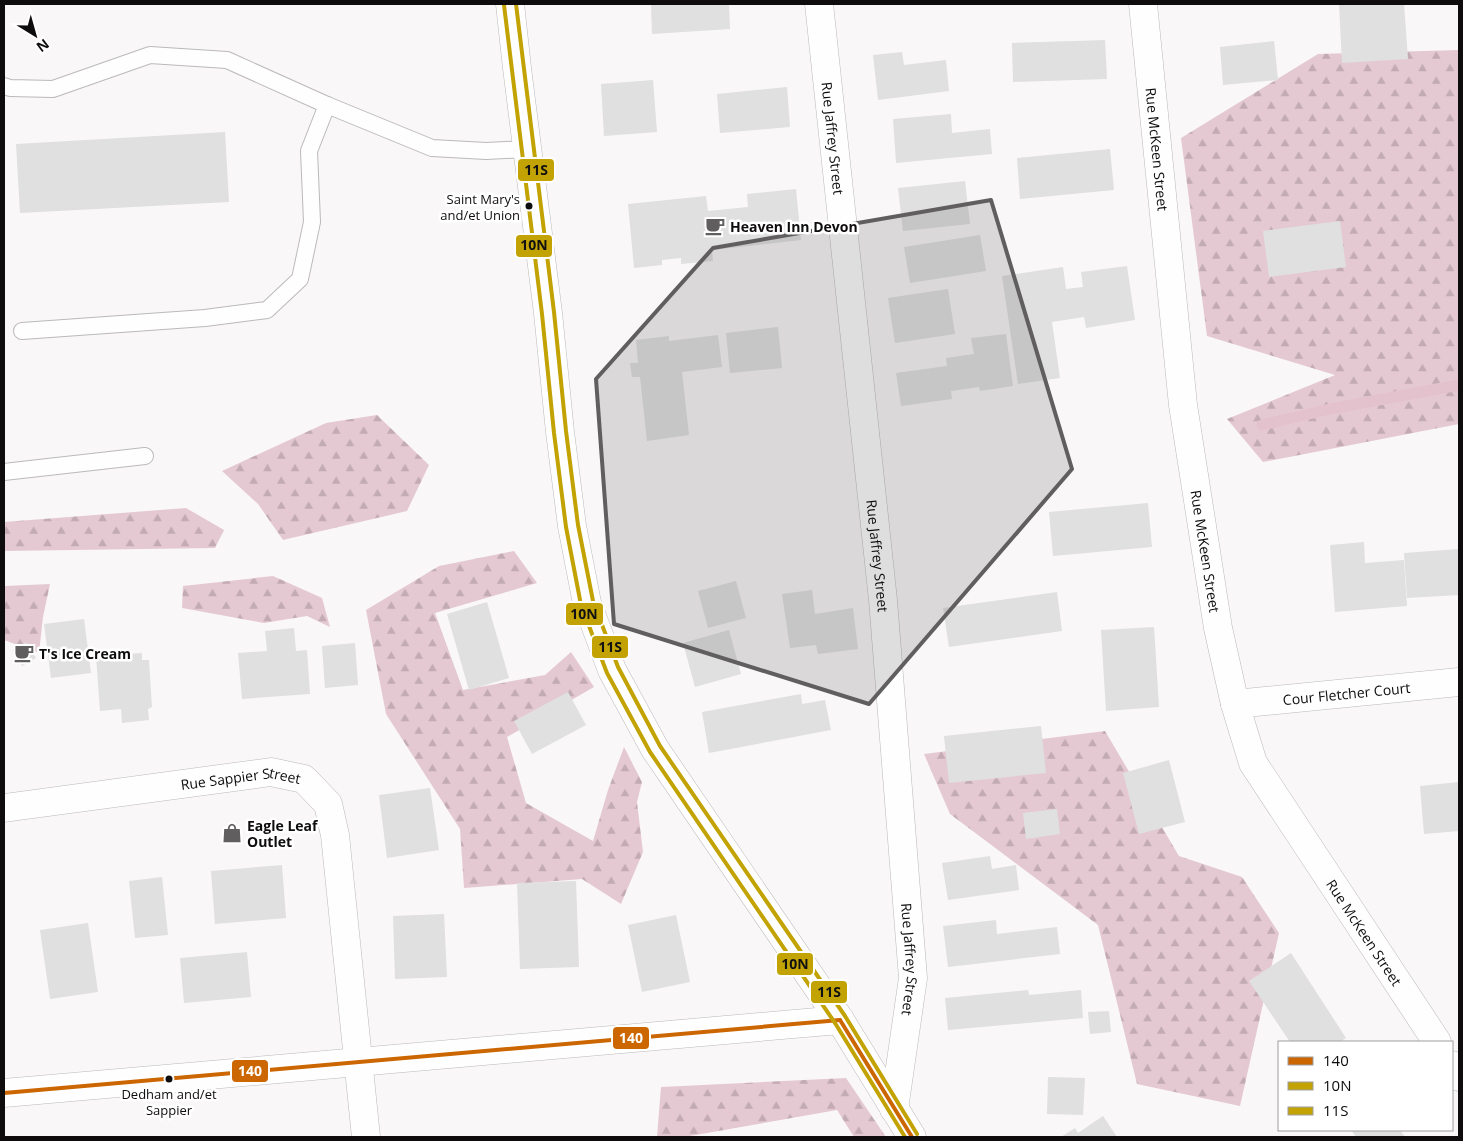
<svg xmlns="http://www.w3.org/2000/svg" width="1463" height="1141" font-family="'Open Sans',sans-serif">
	<defs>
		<pattern id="forest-firs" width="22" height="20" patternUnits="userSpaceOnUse" patternTransform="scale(1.25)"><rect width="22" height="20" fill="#e5c9d2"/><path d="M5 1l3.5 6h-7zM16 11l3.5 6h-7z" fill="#c3abb3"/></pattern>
	</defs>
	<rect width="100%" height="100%" fill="#faf7f8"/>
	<g fill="url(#forest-firs)">
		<path d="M1459,50V424L1263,462L1227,419L1335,375L1207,336L1181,138L1318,54Z"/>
		<path d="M377,415L429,465L407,511L283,540L258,504L222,471L326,423Z"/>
		<path d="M186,508L224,530L215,548L4,551V522Z"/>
		<path d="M514,551L537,583L435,613L463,690L545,675L571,652L594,687L507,737L526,803L593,841L608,790L624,747L642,782L637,802L643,852L621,904L582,879L464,888L460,829L386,714L366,610L439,566Z"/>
		<path d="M273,576L322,598L330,627L307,616L264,623L182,608L183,586Z"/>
		<path d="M50,584L43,617L39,653L4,640V586Z"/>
		<path d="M1105,731L1179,856L1242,877L1279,933L1240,1106L1137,1084L1098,925L950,814L924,754Z"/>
		<path d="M846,1078L886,1137H854L837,1110L690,1136L689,1137H657L661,1087Z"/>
	</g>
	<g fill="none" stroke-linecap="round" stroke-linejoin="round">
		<path stroke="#e4c2cd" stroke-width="11" d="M1262,425L1330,409L1459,385"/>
	</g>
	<g fill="#e0e0e0">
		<path d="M651,4H729L730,29L652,34Z"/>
		<path d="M1339,4H1404L1408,59L1342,63Z"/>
		<path d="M1105,40L1107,79L1013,82L1012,43Z"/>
		<path d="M1274,41L1278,80L1223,85L1220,47Z"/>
		<path d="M902,52L904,65L946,60L949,91L878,100L873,55Z"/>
		<path d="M653,80L657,132L604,136L601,84Z"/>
		<path d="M787,87L790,127L720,133L717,94Z"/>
		<path d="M951,114L952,133L990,129L992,154L896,163L893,119Z"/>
		<path d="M225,132L229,202L20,213L16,144Z"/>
		<path d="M1110,149L1114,190L1020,199L1017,158Z"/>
		<path d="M965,181L970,224L903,231L898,188Z"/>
		<path d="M796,189L801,240L712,250L713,261L681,264V258L662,260V265L634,268L628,204L706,196L708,211L748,207L747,194Z"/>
		<path d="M1340,221L1346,267L1269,277L1263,231Z"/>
		<path d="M980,235L986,271L910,283L904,247Z"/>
		<path d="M1127,266L1135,320L1086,328L1084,317L1052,322L1060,378L1018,384L1002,276L1063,267L1066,289L1083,287L1081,272Z"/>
		<path d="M948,289L955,334L895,343L888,298Z"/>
		<path d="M778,327L782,368L730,373L726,333Z"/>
		<path d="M1006,334L1013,386L980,391L979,387L951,391L952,399L901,406L896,373L947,366L946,358L974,354L971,338Z"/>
		<path d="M718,335L722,367L682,372L689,435L647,441L640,377H632L630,363H638L636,340L669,336V341Z"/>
		<path d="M1148,503L1152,547L1053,556L1049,512Z"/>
		<path d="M1364,542L1365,563L1404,560L1407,606L1335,612L1330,545Z"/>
		<path d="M1459,549V595L1407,598L1404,553Z"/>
		<path d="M736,581L746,618L708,628L698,591Z"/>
		<path d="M812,590L815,614L853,608L858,649L818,654L816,645L790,648L782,594Z"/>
		<path d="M1057,592L1062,631L949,647L943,608Z"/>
		<path d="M487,602L509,678L469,690L447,614Z"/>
		<path d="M84,619L91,673L51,678L44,624Z"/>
		<path d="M1154,627L1159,707L1106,711L1101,630Z"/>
		<path d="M294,628L296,651L307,650L310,694L242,699L238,653L267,651L265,631Z"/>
		<path d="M729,630L741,674L695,687L683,643Z"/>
		<path d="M26,642L36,658L22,666L13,650Z"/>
		<path d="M355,643L358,685L325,688L322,646Z"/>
		<path d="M142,653V660H149L152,707L148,709L149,720L122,723L121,709L100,711L96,656Z"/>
		<path d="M568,692L586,725L532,754L514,721Z"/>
		<path d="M801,694L802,704L825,700L831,730L709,753L702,712Z"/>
		<path d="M1041,726L1046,773L949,783L944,736Z"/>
		<path d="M1169,760L1185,822L1139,834L1123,773Z"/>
		<path d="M1459,782V831L1424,834L1420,786Z"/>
		<path d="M430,788L439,850L387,858L379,795Z"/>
		<path d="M1057,809L1060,834L1026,839L1023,813Z"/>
		<path d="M990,856L992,869L1016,865L1019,890L948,900L942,863Z"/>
		<path d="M282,865L286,918L215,924L211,871Z"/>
		<path d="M162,877L168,935L135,938L129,881Z"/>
		<path d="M576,881L579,967L520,969L517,883Z"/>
		<path d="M444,914L447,977L395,979L393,916Z"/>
		<path d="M676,915L690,982L642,992L628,925Z"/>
		<path d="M996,920L997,934L1057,927L1060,954L948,967L943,926Z"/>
		<path d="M88,923L98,992L50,999L40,930Z"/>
		<path d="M247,952L251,997L184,1003L180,958Z"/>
		<path d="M1291,953L1346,1038L1340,1042H1290L1249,981Z"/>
		<path d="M1028,990L1029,995L1081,990L1083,1018L948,1030L945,998Z"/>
		<path d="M1109,1011L1111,1032L1090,1034L1088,1012Z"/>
		<path d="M1048,1077L1085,1078L1083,1115L1047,1114Z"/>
		<path d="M1103,1116L1117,1137H1061L1075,1128L1078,1133Z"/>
		<path d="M1351,1130H1400L1405,1137H1356Z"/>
	</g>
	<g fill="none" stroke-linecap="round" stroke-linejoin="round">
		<defs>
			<g id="lane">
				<path d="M4,86L10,88L53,89L150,55L227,60L327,105L432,148L486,151L527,149"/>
				<path d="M22,331L205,318L267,310L300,279L312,222L309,151L327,105"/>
				<path d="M4,472L145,456"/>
			</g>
			<g id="street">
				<path id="s1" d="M819,4L883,600L913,978L894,1109"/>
				<path id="s2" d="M1143,4L1183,405L1218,628L1235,704L1253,763L1437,1042"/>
				<path id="s3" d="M1235,704L1459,682"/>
				<path id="s4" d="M4,808L271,772L304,779L328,804L335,835L366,1137"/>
				<path d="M1452,1065L1459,1077"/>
			</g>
			<path id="secondary" d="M4,1093L840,1020"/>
			<path id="primary" d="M510,4L517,68L548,313L560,432L572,526L587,603L612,670L655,749L840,1020L912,1137"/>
		</defs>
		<use href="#lane" stroke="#bbb9b9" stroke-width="18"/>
		<use href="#street" stroke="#bbb9b9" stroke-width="29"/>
		<use href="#secondary" stroke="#bbb9b9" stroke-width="29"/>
		<use href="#primary" stroke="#bbb9b9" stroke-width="29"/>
		<use href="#lane" stroke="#fefefe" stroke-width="16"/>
		<use href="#street" stroke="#fefefe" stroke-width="28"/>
		<use href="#secondary" stroke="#fefefe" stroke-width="28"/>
		<use href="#primary" stroke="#fefefe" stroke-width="28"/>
		<defs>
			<g id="bus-1">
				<path d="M840,1020L912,1137"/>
				<path d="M4,1093L840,1020"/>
			</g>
			<path id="bus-2" d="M504,5L542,314L554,433L566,527L581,605L607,673L650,752L835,1023L905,1137"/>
			<path id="bus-3" d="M516,4L554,312L566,431L578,525L593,601L618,667L660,746L845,1016L917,1134"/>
		</defs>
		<use href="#bus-1" stroke="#fff" stroke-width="8"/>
		<use href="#bus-2" stroke="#fff" stroke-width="8"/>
		<use href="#bus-3" stroke="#fff" stroke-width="8"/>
		<use href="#bus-1" stroke="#c60" stroke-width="4"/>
		<use href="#bus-2" stroke="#c3a303" stroke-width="4"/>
		<use href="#bus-3" stroke="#c3a303" stroke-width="4"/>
	</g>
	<path fill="#615e5f" fill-opacity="0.2" stroke="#615e5f" stroke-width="4" stroke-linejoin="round" d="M991,200L1072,469L869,704L614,624L596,379L713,248Z"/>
	<defs>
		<symbol id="cafe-bare" viewBox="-9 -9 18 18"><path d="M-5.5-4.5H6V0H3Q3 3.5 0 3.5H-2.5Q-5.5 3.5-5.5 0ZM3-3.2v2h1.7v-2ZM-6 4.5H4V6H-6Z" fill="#615e5f" stroke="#fff" stroke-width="2.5" paint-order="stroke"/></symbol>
		<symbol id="shop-bare" viewBox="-9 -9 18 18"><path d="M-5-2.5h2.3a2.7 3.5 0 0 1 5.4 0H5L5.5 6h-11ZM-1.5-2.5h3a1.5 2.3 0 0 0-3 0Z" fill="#615e5f" stroke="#fff" stroke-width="2.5" paint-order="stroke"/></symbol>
	</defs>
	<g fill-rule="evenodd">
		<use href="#cafe-bare" x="701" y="212" width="28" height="28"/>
		<use href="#cafe-bare" x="10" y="639" width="28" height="28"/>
		<use href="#shop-bare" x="218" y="819" width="28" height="28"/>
	</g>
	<g fill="#0e0c0c" stroke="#fff" stroke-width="2">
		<circle cx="529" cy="206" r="4.5"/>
		<circle cx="169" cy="1079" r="4.5"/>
	</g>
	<g text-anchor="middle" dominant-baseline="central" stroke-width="5" stroke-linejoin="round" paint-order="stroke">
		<g font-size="13" fill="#0e0c0c" stroke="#fff" text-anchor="end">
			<text x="520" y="199">Saint Mary's<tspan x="520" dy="16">and/et Union</tspan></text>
			<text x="169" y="1094" text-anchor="middle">Dedham and/et<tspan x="169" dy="16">Sappier</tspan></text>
		</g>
		<g font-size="14" fill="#0e0c0c" stroke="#fff">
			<text stroke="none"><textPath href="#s1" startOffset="135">Rue Jaffrey Street</textPath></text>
			<text stroke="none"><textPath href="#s2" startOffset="146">Rue McKeen Street</textPath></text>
			<text stroke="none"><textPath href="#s2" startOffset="551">Rue McKeen Street</textPath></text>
			<text stroke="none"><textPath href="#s1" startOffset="555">Rue Jaffrey Street</textPath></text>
			<text stroke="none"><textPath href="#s3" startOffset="112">Cour Fletcher Court</textPath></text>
			<text stroke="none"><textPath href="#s4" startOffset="239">Rue Sappier Street</textPath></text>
			<text stroke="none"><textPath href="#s2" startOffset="971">Rue McKeen Street</textPath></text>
			<text stroke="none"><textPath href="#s1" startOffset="960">Rue Jaffrey Street</textPath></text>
		</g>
		<g font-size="14" font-weight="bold" fill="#0e0c0c" stroke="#fff" text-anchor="start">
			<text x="730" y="226">Heaven Inn Devon</text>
			<text x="39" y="653">T's Ice Cream</text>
			<text x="247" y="825">Eagle Leaf<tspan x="247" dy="16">Outlet</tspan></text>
		</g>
	</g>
	<g stroke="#fff" stroke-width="2">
		<rect x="517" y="158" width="38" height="24" rx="5" fill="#c3a303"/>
		<rect x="515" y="234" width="38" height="24" rx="5" fill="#c3a303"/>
		<rect x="565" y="602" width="39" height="24" rx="5" fill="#c3a303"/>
		<rect x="591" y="635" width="38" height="24" rx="5" fill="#c3a303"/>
		<rect x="776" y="952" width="38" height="24" rx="5" fill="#c3a303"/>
		<rect x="810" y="980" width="38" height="24" rx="5" fill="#c3a303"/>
		<rect x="612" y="1026" width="38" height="24" rx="5" fill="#c60"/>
		<rect x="231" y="1059" width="38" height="24" rx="5" fill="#c60"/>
	</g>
	<g font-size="14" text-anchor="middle" font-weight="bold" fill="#fff">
		<text x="631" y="1043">140</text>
		<text x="250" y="1076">140</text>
	</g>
	<g font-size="14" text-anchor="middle" font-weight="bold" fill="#111">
		<text x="536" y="175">11S</text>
		<text x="534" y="250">10N</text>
		<text x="584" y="619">10N</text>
		<text x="610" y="652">11S</text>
		<text x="795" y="969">10N</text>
		<text x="829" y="997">11S</text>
	</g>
	<rect width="1463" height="1141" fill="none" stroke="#0e0c0c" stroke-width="10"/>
	<rect x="1278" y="1041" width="175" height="90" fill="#ffffff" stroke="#9f9e9e"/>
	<rect x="1288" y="1057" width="25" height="8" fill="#cc6600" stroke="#9f9e9e"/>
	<text x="1323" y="1066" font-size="15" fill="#0e0c0c">140</text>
	<rect x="1288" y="1082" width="25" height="8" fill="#c3a303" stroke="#9f9e9e"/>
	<text x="1323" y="1091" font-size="15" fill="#0e0c0c">10N</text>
	<rect x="1288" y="1107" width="25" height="8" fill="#c3a303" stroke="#9f9e9e"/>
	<text x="1323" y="1116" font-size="15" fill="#0e0c0c">11S</text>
	<g transform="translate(35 35) rotate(143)" stroke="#ffffff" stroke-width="4" paint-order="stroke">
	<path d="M0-4L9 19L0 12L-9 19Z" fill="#0e0c0c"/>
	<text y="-8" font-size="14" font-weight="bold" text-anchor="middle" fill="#0e0c0c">N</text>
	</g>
</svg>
